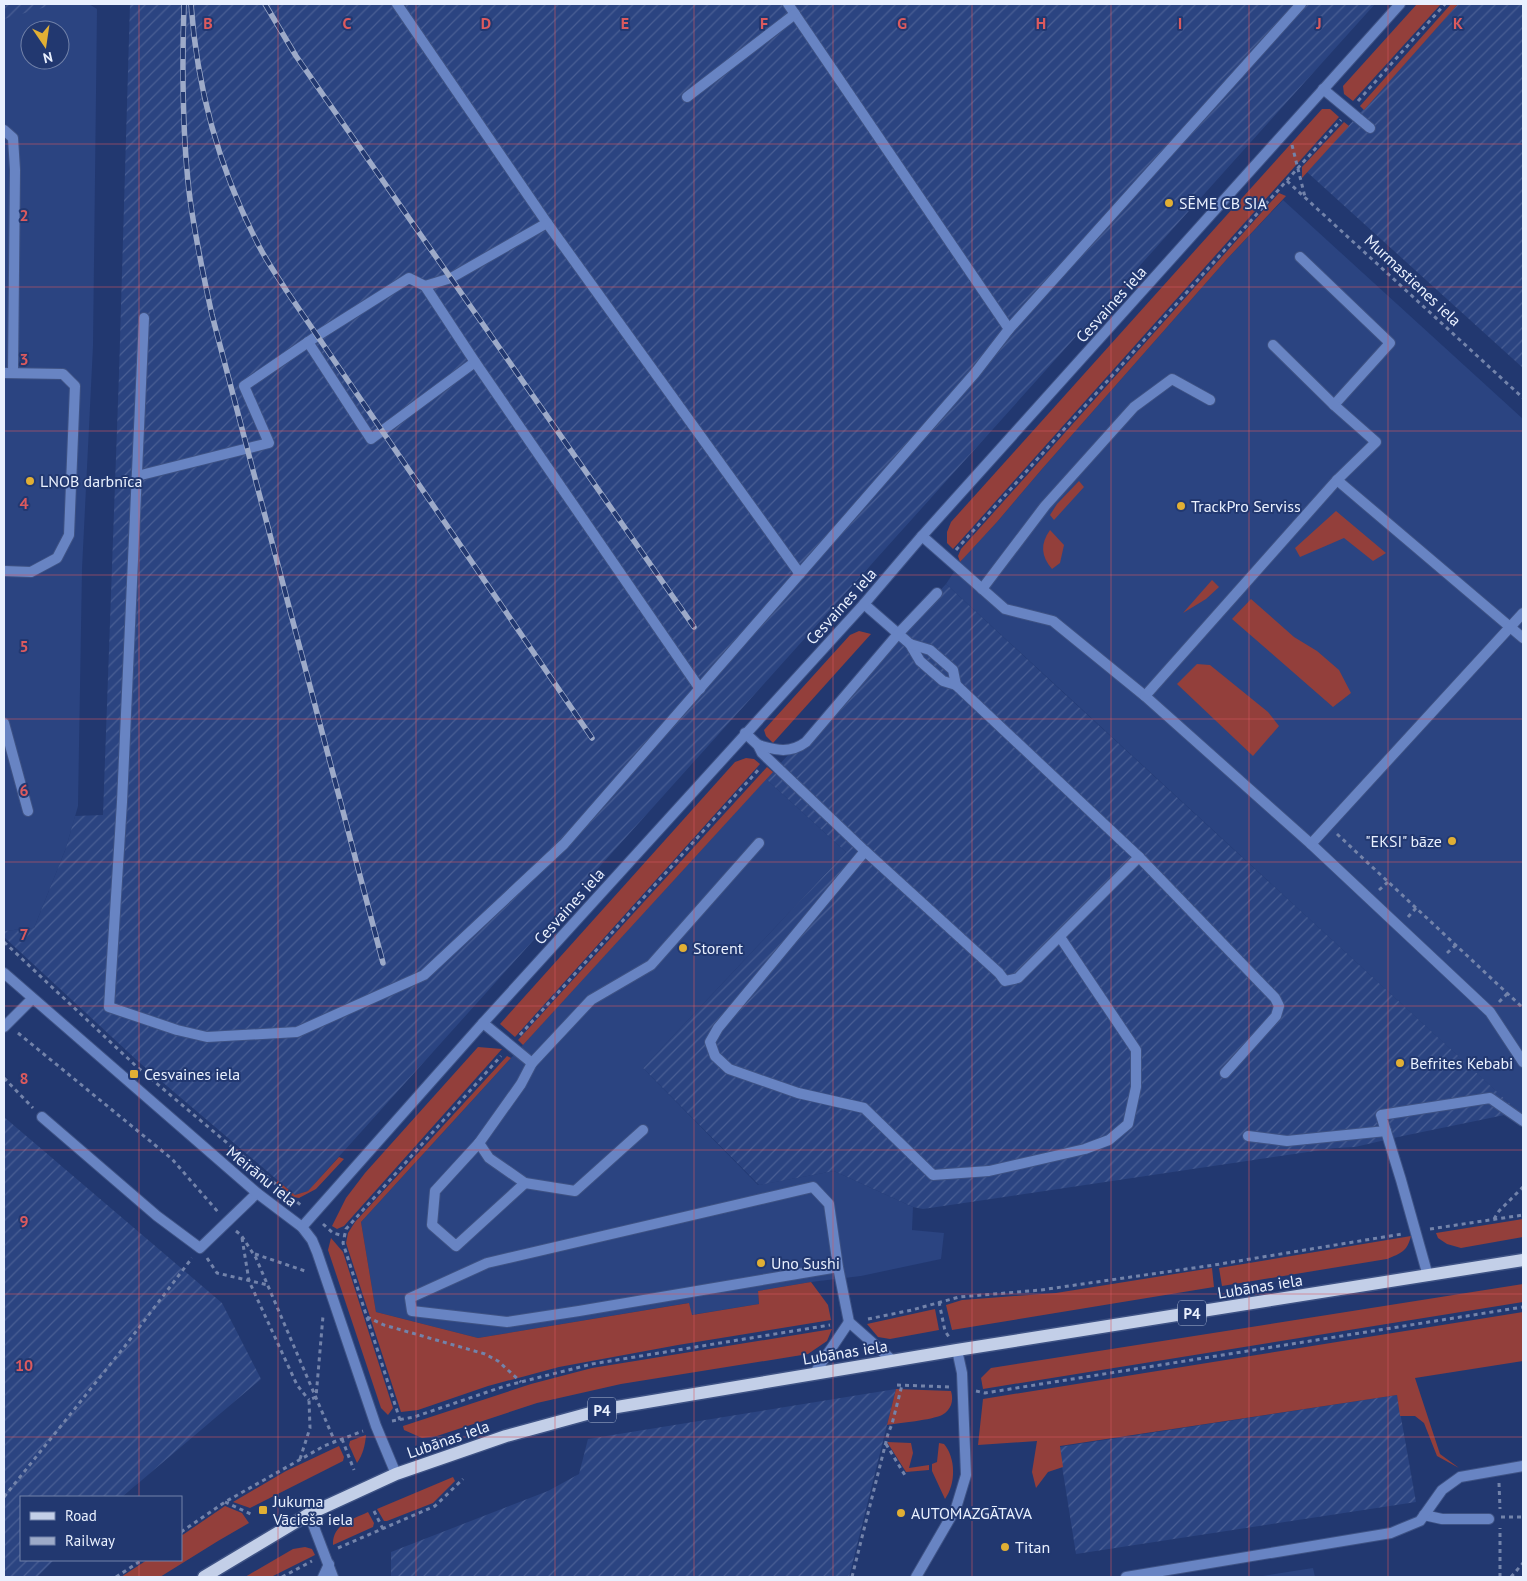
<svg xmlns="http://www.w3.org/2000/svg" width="1527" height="1581" font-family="'PT Sans',sans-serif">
	<defs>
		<pattern id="industrial-furrows" width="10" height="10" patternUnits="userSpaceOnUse" patternTransform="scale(1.25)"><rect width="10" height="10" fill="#2b4481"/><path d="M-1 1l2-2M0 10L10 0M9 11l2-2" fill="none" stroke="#4a5f94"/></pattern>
	</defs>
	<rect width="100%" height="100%" fill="#223870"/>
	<g fill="#2b4481" fill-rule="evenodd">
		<path d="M51,4H89L97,9L93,346L82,569L78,806L66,848L34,928L4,931V18ZM30,30H60V60H30Z"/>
		<path d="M1283,200L1523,419V1116L946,584L963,558L997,522L1042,469L1227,259Z"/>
		<path d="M766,779L846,852L643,1068L758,1185L834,1171L913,1207L912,1230L944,1233L941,1259L861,1276L811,1282L758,1291L759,1304L691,1315L688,1303L478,1338L376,1312L361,1222Z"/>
		<path d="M1313,1568L1315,1577H1256Z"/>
	</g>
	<g fill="url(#industrial-furrows)">
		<path d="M4,4H56L4,19Z"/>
		<path d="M130,4H1375L308,1191L295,1195L140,1063L4,937V931L34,928L66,848L75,816L103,815L119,374Z"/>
		<path d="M1458,4H1523V368L1307,172Z"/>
		<path d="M946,584L1055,685L1519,1112L1398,1137L1355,1147L1335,1148L923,1209L913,1207L834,1171L759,1185L643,1068L846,852L766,779Z"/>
		<path d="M4,1117L222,1303L261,1379L122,1497H21V1560H54L37,1577H4Z"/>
		<path d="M896,1389L849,1577H391V1552L548,1491L579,1474L588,1439Z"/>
		<path d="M1397,1395L1416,1502L1076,1554L1059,1447Z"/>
	</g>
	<g fill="#933f3b">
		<path d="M1417,4H1441L1353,101L1344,94L1343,86Z"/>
		<path d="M1451,4H1458L1364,110L1360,106Z"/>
		<path d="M1322,109H1330L1339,117L953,549L947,543V532L951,522Z"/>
		<path d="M1344,122L1349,126L1302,178V167Z"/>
		<path d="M1279,193L1286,196L1227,259L1042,469L997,522L960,562L958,556L961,549Z"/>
		<path d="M1079,481L1084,487L1054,520L1050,515L1057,504Z"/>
		<path d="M1336,511L1386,553L1373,561L1344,538L1300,557L1295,548Z"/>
		<path d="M1050,530L1064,545L1060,563L1052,569C1041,556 1040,544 1050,530Z"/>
		<path d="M1212,580L1219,587L1206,599L1183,613Z"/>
		<path d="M1251,599L1294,637L1317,651L1339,670L1351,693L1333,707L1232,619Z"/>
		<path d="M859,631L871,634L773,743L766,736L764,730L850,635Z"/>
		<path d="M1197,664L1210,665L1268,712L1279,726L1253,756L1177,684Z"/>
		<path d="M746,758L754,759L760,764L515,1037L500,1024L735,762Z"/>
		<path d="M767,767L773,772L523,1045L518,1040Z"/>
		<path d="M478,1047L502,1049L344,1226L337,1229L332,1226L346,1198L365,1173Z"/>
		<path d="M507,1056L511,1058L361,1222L376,1312L478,1338L689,1303L692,1315L759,1304L758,1291L811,1282L828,1305L831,1320L678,1345L559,1367L488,1386L418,1410L401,1412L346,1243L348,1233L355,1222Z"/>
		<path d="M339,1157L344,1159L316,1189L299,1198L293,1197L276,1183L278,1181L295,1195L308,1191Z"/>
		<path d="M1523,1219V1237L1461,1248L1447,1244L1438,1238L1436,1233Z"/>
		<path d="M1411,1236C1407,1252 1401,1253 1387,1259L1222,1286L1219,1268Z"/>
		<path d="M331,1238L343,1252L393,1408L388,1415L381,1408L328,1250Z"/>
		<path d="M1212,1268L1214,1287L952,1330L946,1305L962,1300L1056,1293Z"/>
		<path d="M1523,1284V1302L983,1389L981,1378L991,1368Z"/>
		<path d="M935,1309L939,1330L890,1339L878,1337L867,1324Z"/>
		<path d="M1523,1312V1361L1415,1378L1440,1454L1459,1468L1437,1456L1424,1423L1415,1416H1400L1397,1395L1060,1446L1063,1467L1048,1472L1036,1488L1032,1472L1037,1441L978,1445L983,1399Z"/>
		<path d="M832,1329L827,1341L808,1354L621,1384L537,1403L437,1436L422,1438L404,1430L403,1426L531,1384L592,1368Z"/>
		<path d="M896,1389L951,1391C954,1401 951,1410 942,1415C932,1420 899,1423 887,1425Z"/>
		<path d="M366,1435C365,1446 363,1454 357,1463L349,1445L350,1441Z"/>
		<path d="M887,1442L911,1443L913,1453L909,1468L929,1465V1470L906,1472Z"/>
		<path d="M939,1443L944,1444C956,1458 956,1484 945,1499L932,1471V1464L937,1462Z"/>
		<path d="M339,1446L344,1457L343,1461L250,1508L233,1502L286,1471Z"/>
		<path d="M453,1477L455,1481L433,1503L387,1521H384L377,1509Z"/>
		<path d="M225,1506L242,1513L249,1523L218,1541L160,1577H121L147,1560H181V1536Z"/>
		<path d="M368,1512L374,1523L373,1527L333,1545C332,1524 352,1520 368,1512Z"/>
		<path d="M305,1547L312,1549L315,1555L271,1577H245L293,1549Z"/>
	</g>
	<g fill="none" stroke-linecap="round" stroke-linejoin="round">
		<defs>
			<g id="lane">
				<path d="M397,4L547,223L800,574"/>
				<path d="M788,4L1009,329"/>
				<path d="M1323,89L1370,128"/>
				<path d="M687,97L795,14"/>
				<path d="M4,130L13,138L15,170L13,373"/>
				<path d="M1300,257L1390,343L1334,405"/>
				<path d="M425,286L451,278L547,223"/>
				<path d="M144,318L122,802L109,1007L177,1030L207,1037L297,1032L424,975L564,844L975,373L1009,329L1301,4"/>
				<path d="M308,342L371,439L475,362"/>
				<path d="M4,373L63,374L75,386L69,535L57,558L31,572L4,571"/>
				<path d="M137,476L269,443L244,386L317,336L409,278L425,286L475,362L700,689"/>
				<path d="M1337,480L1523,638"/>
				<path d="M922,536L1005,609L1053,621L1145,696L1311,844L1490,1012L1523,1062"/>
				<path d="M982,589L1045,506L1134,407L1172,379L1210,400"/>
				<path d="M864,604L910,644L920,661L943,681L956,685L1139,857"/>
				<path d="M910,644L930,650L953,670L956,685"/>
				<path d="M1145,696L1337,480L1376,442L1334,405L1273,345"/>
				<path d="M4,723L28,811"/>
				<path d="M745,733L758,745L762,753L865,851"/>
				<path d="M758,745C776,750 790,754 806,742L898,634L937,593"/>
				<path d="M1311,844L1523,613"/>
				<path d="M1060,937L1136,1050V1087L1128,1124L1109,1140L1085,1149L989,1171L933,1175L864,1108L798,1093L729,1069L715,1056L710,1042L718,1028L865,851L999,973L1005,981L1018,978L1139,857L1275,998L1279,1006L1276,1016L1225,1073"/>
				<path d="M483,1023L532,1063L521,1084L479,1143L435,1191L432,1225L456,1246L525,1183"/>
				<path d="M4,1027L32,999"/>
				<path d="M532,1063L591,1000L651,965L759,843"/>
				<path d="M42,1117L157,1216L200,1248L257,1193"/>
				<path d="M1248,1136L1287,1141L1386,1131"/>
				<path d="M479,1143L489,1158L525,1183L575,1191L643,1130"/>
				<path d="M838,1267L579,1311L507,1322L412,1311L410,1298L487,1263L813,1187L829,1204L838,1267L849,1322L893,1361"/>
				<path d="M1428,1276L1401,1180L1381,1115L1490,1098L1523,1121"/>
				<path d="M814,1374L849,1322"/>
				<path d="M1424,1515L1442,1519H1489"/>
				<path d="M323,1577L329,1564"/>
			</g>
			<g id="street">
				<path d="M4,973L257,1193L302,1227L312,1240L317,1252L376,1426L396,1474"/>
				<path d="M302,1227L483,1023L864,604L922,536L1400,4"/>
				<path d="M309,1514L333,1577"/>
				<path d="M916,1577L956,1508L966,1475L962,1373L957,1350"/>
				<path d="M1126,1577L1391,1533L1420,1521L1442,1490L1460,1477L1523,1466"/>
			</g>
			<path id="primary" d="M204,1577L309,1514L396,1474L506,1436L605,1409L957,1350L1523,1260"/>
		</defs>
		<use href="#lane" stroke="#3e5284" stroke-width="12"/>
		<use href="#street" stroke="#3e5284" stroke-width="12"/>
		<use href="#primary" stroke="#3e5284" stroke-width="15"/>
		<g stroke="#7383aa" stroke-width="3" stroke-dasharray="4 4" stroke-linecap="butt">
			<path d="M1358,101L1445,4"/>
			<path d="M1292,145L1305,197"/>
			<path d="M1287,181L1523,398"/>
			<path d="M956,550L1341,120"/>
			<path d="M1337,834L1523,1008"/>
			<path d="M1379,890L1388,882"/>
			<path d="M1408,917L1416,908"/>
			<path d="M4,942L136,1066L303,1207"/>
			<path d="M1447,953L1456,945"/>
			<path d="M1499,1002L1508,993"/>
			<path d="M18,1033L172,1159L218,1212"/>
			<path d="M520,1035L760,768"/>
			<path d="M4,1078L33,1108"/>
			<path d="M1494,1219L1499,1211L1523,1187"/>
			<path d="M323,1224L333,1233L344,1236"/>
			<path d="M1430,1229L1523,1215"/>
			<path d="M236,1231L241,1235L256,1258L335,1442"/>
			<path d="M242,1238L249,1281L297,1385L309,1400"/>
			<path d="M255,1254L308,1272"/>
			<path d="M207,1258L217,1273L268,1285"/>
			<path d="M939,1302L945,1331L949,1337"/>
			<path d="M367,1317L384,1325L485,1354L498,1361L521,1382"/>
			<path d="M868,1319L912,1310L959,1297L1041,1290L1214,1265L1402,1234"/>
			<path d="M897,1385L950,1387"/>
			<path d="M976,1391L985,1393L1523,1307"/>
			<path d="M400,1420L343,1243L346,1229L501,1056"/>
			<path d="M392,1421L414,1417L505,1386L592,1364L830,1325"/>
			<path d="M342,1439L354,1470"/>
			<path d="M886,1444L906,1477"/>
			<path d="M300,1459L310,1428L309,1400L316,1397L323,1316"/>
			<path d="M1499,1483L1500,1509"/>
			<path d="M4,1497L125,1346L192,1258"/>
			<path d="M225,1502L253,1515"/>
			<path d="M374,1511L383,1529"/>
			<path d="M1501,1517H1523"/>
			<path d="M181,1532L225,1502L324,1446L363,1431"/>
			<path d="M338,1548L435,1506L463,1479"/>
			<path d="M116,1577L142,1560"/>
			<path d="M282,1577L312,1561"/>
			<path d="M852,1577L888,1434L892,1424L902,1385"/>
			<path d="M1500,1577V1528"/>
			<path d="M1511,1577L1523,1563"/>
		</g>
		<use href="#lane" stroke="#6884c3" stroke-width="10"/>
		<use href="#street" stroke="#6884c3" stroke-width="10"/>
		<use href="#primary" stroke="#c3cfe8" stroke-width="12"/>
		<defs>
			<g id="rail">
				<path d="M184,4C182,66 182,129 189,191C194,233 203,274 212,315L383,963"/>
				<path d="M191,4C197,89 220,172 260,248C268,263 277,276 286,290L592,738"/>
				<path d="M265,4L296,56L694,627"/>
			</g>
		</defs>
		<use href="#rail" stroke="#9daac8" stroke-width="5.5"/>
		<use href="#rail" stroke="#223870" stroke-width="4" stroke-dasharray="11" stroke-linecap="butt"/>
	</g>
	<path fill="none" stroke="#db5a5e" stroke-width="1" stroke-opacity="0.55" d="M139,4V1497M278,4V1577M416,4V1577M555,4V1577M694,4V1577M833,4V1577M972,4V1577M1111,4V1577M1249,4V1577M1388,4V1577M4,144H1523M4,287H1523M4,431H1523M4,575H1523M4,719H1523M4,862H1523M4,1006H1523M4,1150H1523M4,1294H1523M4,1437H1523M139,1560V1577"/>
	<g fill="#e1af34" stroke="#223870" stroke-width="2">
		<circle cx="1169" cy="203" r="5"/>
		<circle cx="30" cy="481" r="5"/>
		<circle cx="1181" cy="506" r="5"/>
		<circle cx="1452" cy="841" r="5"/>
		<circle cx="683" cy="948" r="5"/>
		<circle cx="1400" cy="1063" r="5"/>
		<rect x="129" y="1069" width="10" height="10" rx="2.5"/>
		<circle cx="761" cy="1263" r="5"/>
		<rect x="258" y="1505" width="10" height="10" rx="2.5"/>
		<circle cx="901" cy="1513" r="5"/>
		<circle cx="1005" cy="1547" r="5"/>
	</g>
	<g text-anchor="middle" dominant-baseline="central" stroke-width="4" stroke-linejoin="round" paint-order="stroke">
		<g fill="#223870" stroke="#adb9d3" stroke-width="1">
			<rect x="1178" y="1300.5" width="28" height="25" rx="4"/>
			<rect x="588" y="1397.5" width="28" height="25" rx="4"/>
		</g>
		<g font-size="15" font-weight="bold" fill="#e9f0fe">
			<text x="1192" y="1313">P4</text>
			<text x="602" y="1410">P4</text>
		</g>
		<g font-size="16" fill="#e9f0fe" stroke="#223870" text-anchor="start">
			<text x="1179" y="203">SĒME CB SIA</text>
			<text x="40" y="481">LNOB darbnīca</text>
			<text x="1191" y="506">TrackPro Serviss</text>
			<text x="1442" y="841" text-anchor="end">"EKSI" bāze</text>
			<text x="693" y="948">Storent</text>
			<text x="1410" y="1063">Befrites Kebabi</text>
			<text x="144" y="1074">Cesvaines iela</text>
			<text x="771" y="1263">Uno Sushi</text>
			<text x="273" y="1501">Jukuma<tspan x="273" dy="18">Vācieša iela</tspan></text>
			<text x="911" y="1513">AUTOMAZGĀTAVA</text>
			<text x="1015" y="1547">Titan</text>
		</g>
		<g font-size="16" fill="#e9f0fe" stroke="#223870">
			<text transform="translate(1413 280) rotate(43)">Murmastienes iela</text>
			<text transform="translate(1111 304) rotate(-48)">Cesvaines iela</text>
			<text transform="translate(841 606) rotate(-48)">Cesvaines iela</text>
			<text transform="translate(569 906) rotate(-48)">Cesvaines iela</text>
			<text transform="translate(262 1176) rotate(39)">Meirānu iela</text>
			<text transform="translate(1260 1286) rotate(-9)">Lubānas iela</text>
			<text transform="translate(845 1352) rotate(-9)">Lubānas iela</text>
			<text transform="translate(448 1439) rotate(-19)">Lubānas iela</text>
		</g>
	</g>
	<g font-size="16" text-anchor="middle" font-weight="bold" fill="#db5a5e" stroke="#223870" stroke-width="4" stroke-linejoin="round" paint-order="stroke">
		<text x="208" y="29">B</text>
		<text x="347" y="29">C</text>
		<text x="486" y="29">D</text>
		<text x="625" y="29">E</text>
		<text x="764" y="29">F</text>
		<text x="902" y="29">G</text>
		<text x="1041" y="29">H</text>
		<text x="1180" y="29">I</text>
		<text x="1319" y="29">J</text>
		<text x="1458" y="29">K</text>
		<text x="24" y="221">2</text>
		<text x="24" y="365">3</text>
		<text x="24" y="509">4</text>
		<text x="24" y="652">5</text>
		<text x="24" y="796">6</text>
		<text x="24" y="940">7</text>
		<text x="24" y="1084">8</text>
		<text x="24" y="1227">9</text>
		<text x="24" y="1371">10</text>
	</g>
	<rect width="1527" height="1581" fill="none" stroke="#e9f0fe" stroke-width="10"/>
	<rect x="20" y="1496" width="162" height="65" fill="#223870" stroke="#7282a9"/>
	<rect x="30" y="1512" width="25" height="8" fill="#c3cfe8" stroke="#7282a9"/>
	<text x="65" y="1521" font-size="15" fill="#e9f0fe">Road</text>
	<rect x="30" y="1537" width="25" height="8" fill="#9daac8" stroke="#7282a9"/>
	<text x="65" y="1546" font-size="15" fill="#e9f0fe">Railway</text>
	<g transform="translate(45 45) rotate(167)"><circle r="24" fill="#223870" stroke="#7282a9"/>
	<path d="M0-4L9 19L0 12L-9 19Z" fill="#e1af34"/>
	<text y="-8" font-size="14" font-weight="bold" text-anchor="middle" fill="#e9f0fe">N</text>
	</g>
</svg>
